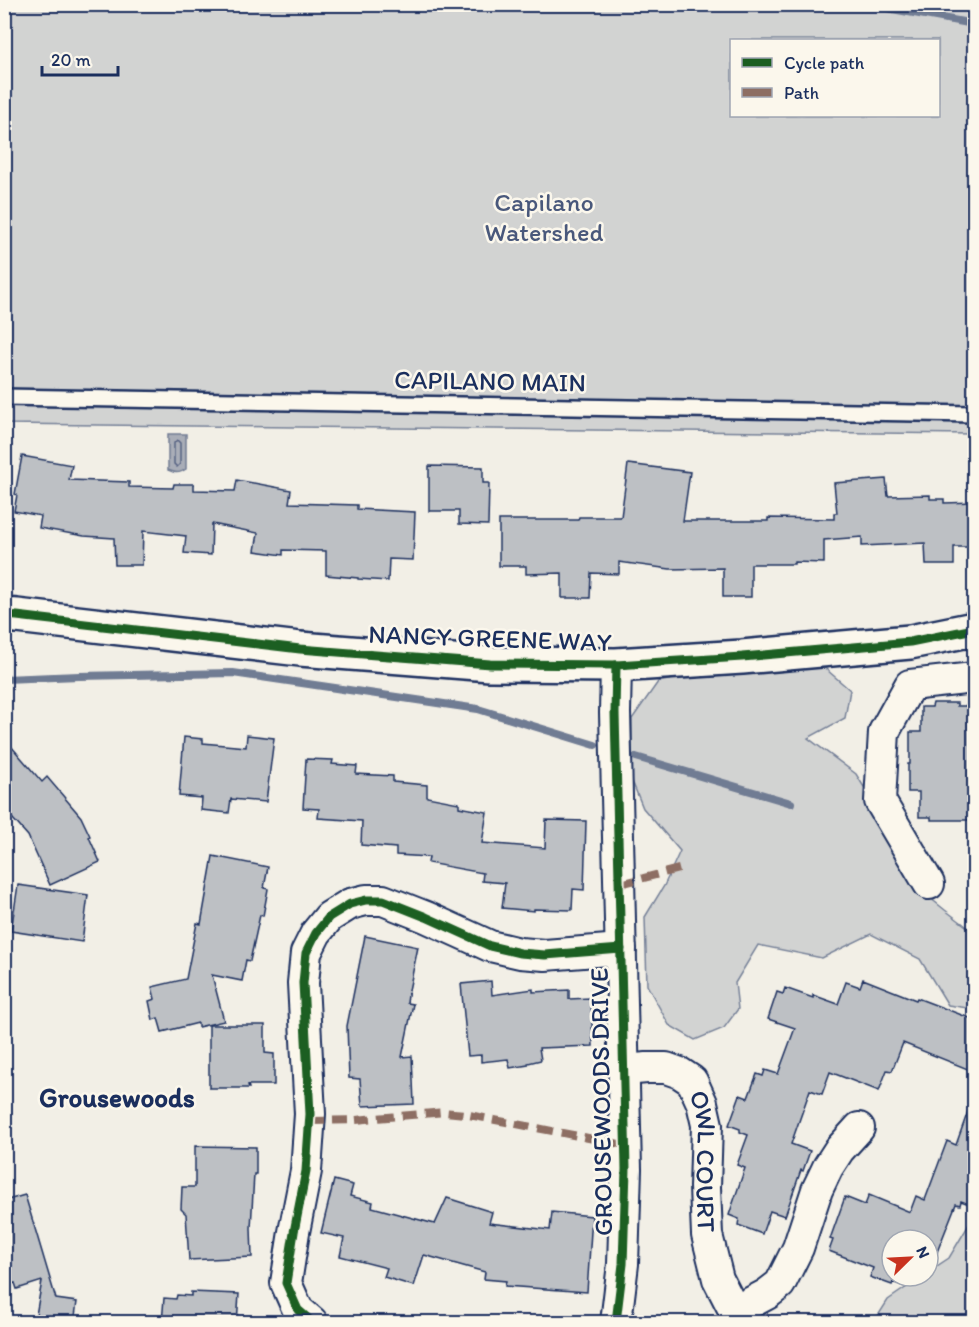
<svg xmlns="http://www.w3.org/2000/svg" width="979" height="1327" font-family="Itim,sans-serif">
	<rect width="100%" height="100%" fill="#f2efe6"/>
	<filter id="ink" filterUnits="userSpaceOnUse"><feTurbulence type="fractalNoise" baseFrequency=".0167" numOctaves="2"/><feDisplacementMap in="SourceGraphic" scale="12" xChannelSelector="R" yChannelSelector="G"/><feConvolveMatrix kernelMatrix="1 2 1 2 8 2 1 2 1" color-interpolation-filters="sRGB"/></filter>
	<g filter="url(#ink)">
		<g fill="#d2d3d2" stroke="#768198" stroke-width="1.5" fill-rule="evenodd">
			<path d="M5,5H974V434L5,424ZM732,40H938V116H732Z"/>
			<path d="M819,663L850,690L845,718L808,738L856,774L888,826L914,885L945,910L974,932V1009L948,1005L920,959L871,934L822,958L758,945L735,983L738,1009L724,1028L695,1040L669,1025L647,985L645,917L664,886L680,851L643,808L632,781V719L658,682L726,669Z"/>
			<path d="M974,1216V1322H874L888,1300L923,1276H928V1272L949,1258Z"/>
		</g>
		<path fill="#a9adb7" stroke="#707b93" stroke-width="1.5" d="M168,434H186V469C179,474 175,473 168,470Z"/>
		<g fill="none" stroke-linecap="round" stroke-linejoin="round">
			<path stroke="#546182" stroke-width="1.5" d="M177,440L180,443V464L177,467L174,464V443Z"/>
			<g stroke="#707b93" stroke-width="8">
				<path d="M865,4L974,24"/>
				<path d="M4,679L79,676L233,673L478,709L595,745"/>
				<path d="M636,757L791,803"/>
			</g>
		</g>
		<g fill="#bdc0c4" stroke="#1b2f5e" stroke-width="1.5">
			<path d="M22,456L72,465L69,480L129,482V487L173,488L174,484H194V490L235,491L237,480L291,490L289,503L357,505V509L415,512L413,560L389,559L388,581L358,579V578L326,575V551L283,550V555L255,551L258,533L212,524L211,555L184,553L186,536L143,531L142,565H115L114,538L84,536L39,528L41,516L14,511L17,495L15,494Z"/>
			<path d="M628,464L690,472L683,521H768V518L834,519V513H837L834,483L886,479L888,496L930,495V499H944V503L975,502V547H954V565H926L925,543L862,546V537L824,540V563L794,562V564H751V597H723V568L670,569L619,562V574L591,573L590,598H562V573L526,574V566H499V520H578L579,517H621Z"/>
			<path d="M429,466L483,467V483H489L488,525L459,524V511H429Z"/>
			<path d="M933,703H957V706H975V820H931V817H919V792H908V764H910V732H921V707H932Z"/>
			<path d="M247,735L274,738L266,802L231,799L229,813L201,810L202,798L179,796L184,737L203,739V743L246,747Z"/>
			<path d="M4,738L42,782L47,777L81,817L90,836L89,837L100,862L50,885L28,836L4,809Z"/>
			<path d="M306,759L333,760L332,764L357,766L356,774L393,776V782L427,785V797L459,803V807L487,812L482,843L545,848L546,820L586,821L584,890L573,889L572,910L534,909V911L502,908L505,883L482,881L483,873L428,863L429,857L396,855V848L361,845L362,821L318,818L319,809L303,808Z"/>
			<path d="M213,856L268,867L264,888L268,889L263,916L260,915L250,961L246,960L242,981L212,975L224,1021L198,1027V1023L162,1032L158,1018L153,1020L149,1001L155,999L152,987L186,979L197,923L201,924Z"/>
			<path d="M18,885L88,895L82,942L11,931Z"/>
			<path d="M365,936L418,947L408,995L407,1003L413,1004L402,1057L412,1056L414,1104L362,1106L360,1079L349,1078L347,1026Z"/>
			<path d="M863,979L916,1000L917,998L975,1020V1072L903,1043L892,1071L887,1070L879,1091L830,1072L822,1094L810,1090L791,1144L810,1151L803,1171L801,1170L785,1216L770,1211L762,1234L738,1225L739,1219L729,1215L745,1168L737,1165L748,1135L740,1132V1129L729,1125L740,1095L748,1098L757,1074L763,1076L765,1070L778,1074L795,1028L768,1019L777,992L783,994L785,988L813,998V995L838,1004L846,982L860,987Z"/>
			<path d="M491,981L492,995L533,989V992L569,990V999L591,998L593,1046L539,1048L541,1060L528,1063V1065L510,1068L508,1059L481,1062V1055L468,1056L461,984Z"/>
			<path d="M209,1025H265V1053L274,1054V1085H248L249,1088H209Z"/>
			<path d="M972,1100H975V1190L969,1204L961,1201L960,1205L956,1204L937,1252L928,1248V1240H892V1276H910L906,1287L893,1282L892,1285L870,1277L873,1268L829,1251L833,1240L830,1239L845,1197L865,1205L869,1195L910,1212L916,1196L925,1200L947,1141L956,1145Z"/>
			<path d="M195,1146L256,1147V1174H254L251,1228L252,1257L189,1260L186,1214L181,1209L182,1187H195Z"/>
			<path d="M334,1180L353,1185L350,1196L373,1202L372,1207L435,1224L447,1198L492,1212L489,1223L550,1230L552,1212L592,1216L587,1292L505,1286L506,1281L484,1279L485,1272L424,1255L414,1286L384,1277L387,1268L340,1256L344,1238L321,1233Z"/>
			<path d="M25,1195L56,1299L77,1302L74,1323H46L35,1321L42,1281L17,1289L15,1283L4,1286V1201Z"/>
			<path d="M191,1292L239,1294L237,1323H162L164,1298L176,1299L177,1295L191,1296Z"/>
		</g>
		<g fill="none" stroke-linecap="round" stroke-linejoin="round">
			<defs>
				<path id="lane" d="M4,397L974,414"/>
				<g id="street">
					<path d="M616,665L615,713L626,1169L623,1264L616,1322"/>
					<path d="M929,884L880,801L884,732L910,685L974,678"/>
					<path id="s1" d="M624,1070L647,1068H666L680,1073L692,1081L702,1103L707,1125L705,1187L707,1235L718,1279L740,1322"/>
					<path d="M735,1311L767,1294L780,1284L798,1248L817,1190L828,1167L839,1150L859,1128"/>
					<path d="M312,1322L298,1310L286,1283L294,1232L306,1171L310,1114L303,983L306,953L316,933L329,917L350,904L366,900H383L426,917L490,946L520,953L545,955L621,949"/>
				</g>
				<path id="secondary" d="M4,615L17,616L300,649L490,664L616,665L742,657L910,642L974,629"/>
			</defs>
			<use href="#lane" stroke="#1b2f5e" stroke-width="20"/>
			<use href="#street" stroke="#1b2f5e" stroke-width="34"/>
			<use href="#secondary" stroke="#1b2f5e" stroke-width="38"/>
			<use href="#lane" stroke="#fbf7ec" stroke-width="15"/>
			<use href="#street" stroke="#fbf7ec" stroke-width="30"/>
			<use href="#secondary" stroke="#fbf7ec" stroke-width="33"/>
			<g stroke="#8d6e63" stroke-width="8" stroke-dasharray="15 8" stroke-linecap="butt">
				<path d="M620,884L686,867"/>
				<path d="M310,1121L355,1120L444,1112L464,1114L625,1145"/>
			</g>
			<defs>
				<g id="cycleway">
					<path d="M4,615L17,616L300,649L490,664L616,665L742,657L910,642L974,629"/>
					<path d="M616,665L615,713L626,1169L623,1264L616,1322"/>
					<path d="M312,1322L298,1310L286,1283L294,1232L306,1171L310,1114L303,983L306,953L316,933L329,917L350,904L366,900H383L426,917L490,946L520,953L545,955L621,949"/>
				</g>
			</defs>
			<use href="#cycleway" stroke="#fbf7ec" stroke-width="13"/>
			<use href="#cycleway" stroke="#1b5e20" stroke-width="9"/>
		</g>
	</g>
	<g text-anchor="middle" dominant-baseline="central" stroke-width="5" stroke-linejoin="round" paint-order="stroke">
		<g font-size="26" fill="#49587b" stroke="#fbf7ec">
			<text x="544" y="202">Capilano<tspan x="544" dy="30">Watershed</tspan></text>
		</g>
		<g font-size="26" fill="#1b2f5e" stroke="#fbf7ec">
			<text transform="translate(490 381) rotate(1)">CAPILANO MAIN</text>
			<text transform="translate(490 638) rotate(2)">NANCY GREENE WAY</text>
			<text transform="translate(601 1102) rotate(-91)">GROUSEWOODS DRIVE</text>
			<text stroke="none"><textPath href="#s1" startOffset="154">OWL COURT</textPath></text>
		</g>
		<g font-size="27" font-weight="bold" fill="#1b2f5e" stroke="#fbf7ec">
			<text x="117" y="1097">Grousewoods</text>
		</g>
	</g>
	<rect width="979" height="1327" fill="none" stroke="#fbf7ec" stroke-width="24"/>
	<rect x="12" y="12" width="955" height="1303" fill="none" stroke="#1b2f5e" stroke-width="2" filter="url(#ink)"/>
	<rect x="730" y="39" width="210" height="78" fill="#fbf7ec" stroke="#a1a7b3" stroke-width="1.5"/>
	<rect x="742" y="58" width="30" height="9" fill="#1b5e20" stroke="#a1a7b3" stroke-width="1.5"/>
	<text x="784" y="69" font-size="18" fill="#1b2f5e">Cycle path</text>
	<rect x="742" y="88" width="30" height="9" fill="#8d6e63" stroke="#a1a7b3" stroke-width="1.5"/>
	<text x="784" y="99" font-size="18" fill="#1b2f5e">Path</text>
	<g transform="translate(910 1258) rotate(66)"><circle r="28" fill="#fbf7ec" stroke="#a1a7b3" stroke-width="1.5"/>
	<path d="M0-4.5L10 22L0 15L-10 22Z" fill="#c8321e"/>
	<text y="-9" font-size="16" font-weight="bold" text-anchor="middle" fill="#1b2f5e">N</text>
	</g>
	<path d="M42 66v9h76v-9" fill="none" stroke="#1b2f5e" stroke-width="3"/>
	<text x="51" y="66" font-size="18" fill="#1b2f5e" stroke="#fbf7ec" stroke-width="4.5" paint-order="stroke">20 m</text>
</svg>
